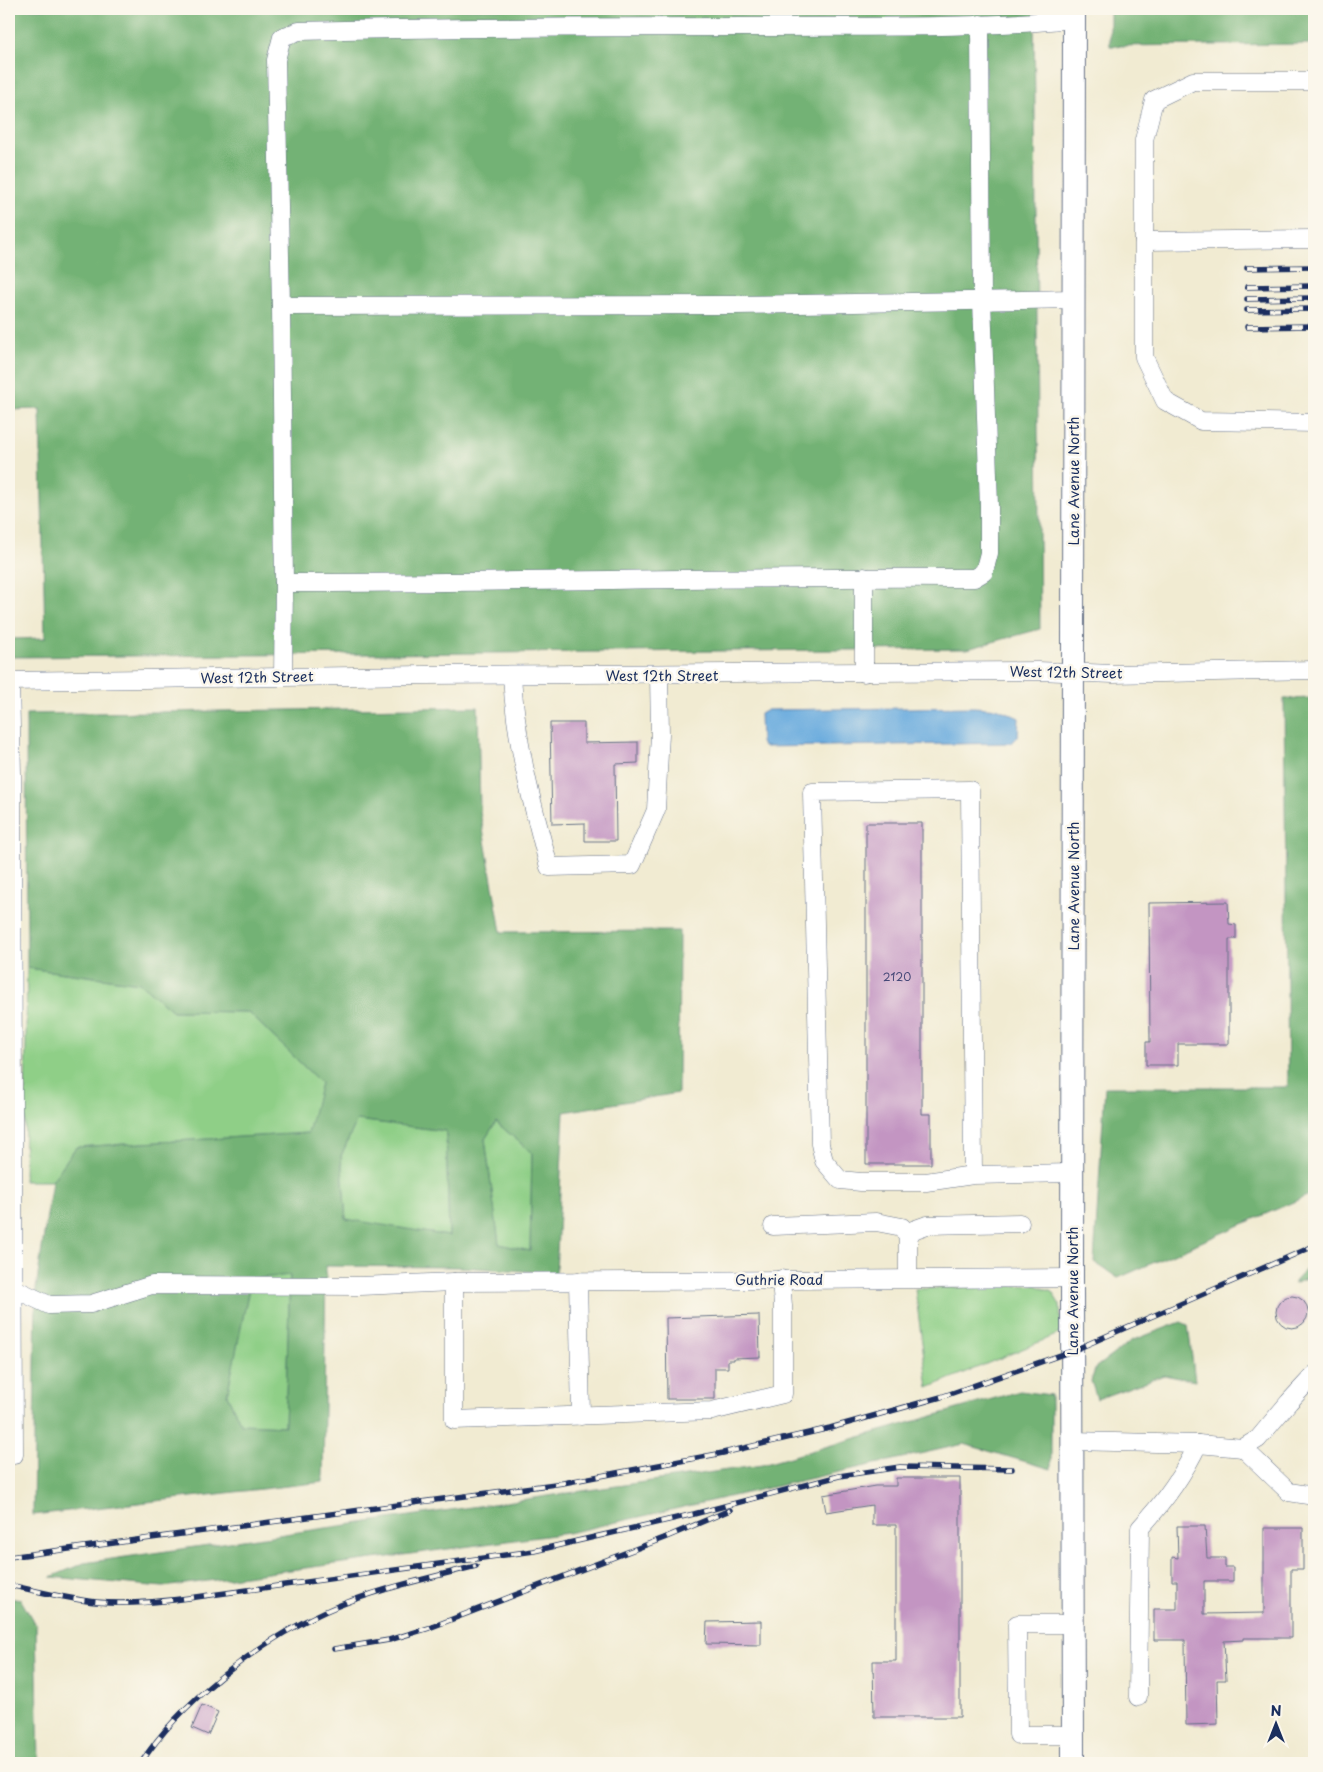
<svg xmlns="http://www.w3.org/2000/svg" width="1323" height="1772" font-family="'Playpen Sans',sans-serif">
	<rect width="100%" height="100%" fill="#fbf7ec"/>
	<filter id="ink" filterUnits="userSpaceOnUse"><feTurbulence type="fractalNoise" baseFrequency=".02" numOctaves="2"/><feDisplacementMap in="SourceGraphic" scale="10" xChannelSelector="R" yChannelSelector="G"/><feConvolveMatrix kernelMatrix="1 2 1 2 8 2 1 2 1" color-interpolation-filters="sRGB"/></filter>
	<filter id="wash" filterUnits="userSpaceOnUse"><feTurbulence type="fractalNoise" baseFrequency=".0096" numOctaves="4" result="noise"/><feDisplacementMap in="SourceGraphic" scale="20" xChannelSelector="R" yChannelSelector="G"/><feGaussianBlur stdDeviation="1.12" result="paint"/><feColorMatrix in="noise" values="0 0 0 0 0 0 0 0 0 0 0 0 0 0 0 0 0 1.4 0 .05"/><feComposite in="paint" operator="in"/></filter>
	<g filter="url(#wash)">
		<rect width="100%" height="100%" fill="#f1ebd2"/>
		<g fill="#8fcf87" stroke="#557f72">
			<path d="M27,968L140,983L173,1011L248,1012L321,1083L309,1133L76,1147L52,1181H24Z"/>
			<path d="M357,1120L446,1131L449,1236L346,1220L341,1156Z"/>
			<path d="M496,1122L532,1153L530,1251L499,1244L485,1139Z"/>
			<path d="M290,1275L285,1426L241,1424L227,1395L251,1278Z"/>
			<path d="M1036,1285L1052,1292L1060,1305L1061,1333L928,1388L915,1289Z"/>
		</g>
		<g fill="#73b274" stroke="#477069" fill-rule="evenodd">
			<path d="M9,9H1034L1040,629L967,649L9,657V639L45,638L40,409L9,410Z"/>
			<path d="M1110,9H1314V44L1110,46Z"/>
			<path d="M1314,698V1193L1118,1278L1094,1262L1105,1087H1288L1284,699Z"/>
			<path d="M478,707L480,812L501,932L679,931L678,1093L564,1112L556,1273L460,1267L326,1266L323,1482L33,1515L36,1289L52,1181L76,1147L308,1133L321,1083L248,1012L173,1011L140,983L27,968L26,714ZM357,1120L446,1131L449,1236L346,1219L341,1156ZM496,1122L532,1153L530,1251L499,1244L485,1139ZM290,1275L285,1426L241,1424L227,1395L251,1279Z"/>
			<path d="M1314,1260V1276L1293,1284Z"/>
			<path d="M1181,1322L1188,1325L1195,1381L1164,1375L1097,1399L1091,1381L1096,1367L1131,1341Z"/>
			<path d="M1020,1391L1051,1395V1469L964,1444L568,1533L163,1587L51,1577L84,1563L762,1465Z"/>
			<path d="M9,1598L21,1600L36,1626L39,1763H9Z"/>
		</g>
		<path fill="#6aacde" stroke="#426e9e" d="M974,707L999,709L1019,718L1018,736L1012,743L763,747L761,742L760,714L767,710Z"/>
		<g id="blocks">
			<g fill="#c395c2">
				<path d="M550,723H584V743L638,742V763L615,764L616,841H585V823L552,824Z"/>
				<path d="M866,823H922V1114H931V1164H866Z"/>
				<path d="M1228,902L1229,924L1236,925V939H1229V1044H1178V1065H1146V1042H1150L1149,903Z"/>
				<circle cx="1292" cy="1312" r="16"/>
				<path d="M759,1315L760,1357L734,1358V1360H728V1368H715V1399H667L666,1318Z"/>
				<path d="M896,1478H960V1717H874L873,1661H896V1525H872V1505L826,1512L823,1495L875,1486H896Z"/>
				<path d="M1177,1526H1205L1207,1558H1225V1567H1233V1581H1204V1614L1264,1613V1528H1303V1569H1291V1638H1244V1640L1224,1641L1226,1680H1217L1218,1724L1186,1725L1185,1640H1154V1609H1177V1581H1172V1557L1178,1558Z"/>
				<path d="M761,1621V1645L706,1644L707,1622Z"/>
				<path d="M202,1705L218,1712L208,1735L192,1728Z"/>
			</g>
		</g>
	</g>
	<g filter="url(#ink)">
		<use href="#blocks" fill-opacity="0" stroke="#667187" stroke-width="1"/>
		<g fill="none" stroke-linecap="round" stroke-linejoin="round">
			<defs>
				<g id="minor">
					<path d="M1314,81H1193L1154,100L1144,140V357L1165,401L1201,421L1314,423"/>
					<path d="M1144,241L1314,239"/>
					<path d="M281,306L735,305L1074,299"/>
					<path d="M284,583C514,583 744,576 974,578L984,572L989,553V506L982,299L980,24"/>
					<path d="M864,673V577"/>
					<path d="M512,675C515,741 532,803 549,867L632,865L656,810L660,734L659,675"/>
					<path d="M283,677L284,583L281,306L276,60L282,37L299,31C451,27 603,27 755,27C861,26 969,29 1074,19"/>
					<path d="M9,681L424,675L1038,671L1113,674L1314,670"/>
					<path d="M10,681L12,775L14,1455"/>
					<path d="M973,1175L970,790L812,792L820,1144L824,1161L840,1180L861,1182H926L973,1175L1072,1173"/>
					<path d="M773,1226L876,1222L902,1227L908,1238"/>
					<path d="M908,1278V1238L913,1230L927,1225L1020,1223"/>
					<path d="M781,1279L783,1306V1394L712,1411L454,1420V1282C660,1282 866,1279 1072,1278"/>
					<path d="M578,1281L581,1416"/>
					<path d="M13,1288L49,1305L91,1304L152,1285L360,1286L454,1282"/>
					<path d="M1072,1441L1198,1444L1243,1448L1258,1439L1289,1402L1314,1375"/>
					<path d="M1243,1448L1289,1492L1314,1496"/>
					<path d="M1073,1624H1017L1018,1735H1073"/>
					<path d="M1138,1697L1140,1528C1163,1503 1183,1476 1198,1444"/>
				</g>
				<path id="major" d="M1073,1763L1072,1278L1074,9"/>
			</defs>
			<use href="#minor" stroke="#667187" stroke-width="19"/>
			<use href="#major" stroke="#667187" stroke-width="24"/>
			<use href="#minor" stroke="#fff" stroke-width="18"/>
			<use href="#major" stroke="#fff" stroke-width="22"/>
			<defs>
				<g id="rail">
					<path d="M1247,268L1314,267"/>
					<path d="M1247,287L1314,286"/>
					<path d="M1247,299L1314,298"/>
					<path d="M1247,310L1314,309"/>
					<path d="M1247,327L1314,326"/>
					<path d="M9,1557L563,1483L723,1453L830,1428L941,1397L1072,1351L1314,1246"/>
					<path d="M9,1585C38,1591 67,1599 96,1602C128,1605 158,1602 189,1598L534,1551L694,1514L839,1476L900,1467L1012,1469"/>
					<path d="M334,1649L389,1640L429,1628L664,1538L730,1510"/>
					<path d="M141,1763C180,1702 258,1642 324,1612C372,1590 425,1579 476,1566"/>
				</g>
			</defs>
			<use href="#rail" stroke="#1b2f5e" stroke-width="5.5"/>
			<use href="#rail" stroke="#fbf7ec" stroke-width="4" stroke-dasharray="11" stroke-linecap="butt"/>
		</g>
	</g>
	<g text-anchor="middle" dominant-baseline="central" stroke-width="5" stroke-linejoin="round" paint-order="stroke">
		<g font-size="11" fill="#454877">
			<text x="897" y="976">2120</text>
		</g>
		<g font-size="14" fill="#1b2f5e" stroke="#fbf7ec">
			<text transform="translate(1073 481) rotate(-90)">Lane Avenue North</text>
			<text transform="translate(1066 672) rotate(1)">West 12th Street</text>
			<text x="662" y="675">West 12th Street</text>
			<text transform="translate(257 677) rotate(-1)">West 12th Street</text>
			<text transform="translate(1073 886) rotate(-90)">Lane Avenue North</text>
			<text x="779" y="1279">Guthrie Road</text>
			<text transform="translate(1072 1291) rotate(-90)">Lane Avenue North</text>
		</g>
	</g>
	<rect width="1323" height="1772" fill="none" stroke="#fbf7ec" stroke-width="30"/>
	<g transform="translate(1276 1724)" stroke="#fbf7ec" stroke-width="4" paint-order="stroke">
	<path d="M0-4L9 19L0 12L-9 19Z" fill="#1b2f5e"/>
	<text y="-8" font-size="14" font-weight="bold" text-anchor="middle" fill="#1b2f5e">N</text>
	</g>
</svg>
